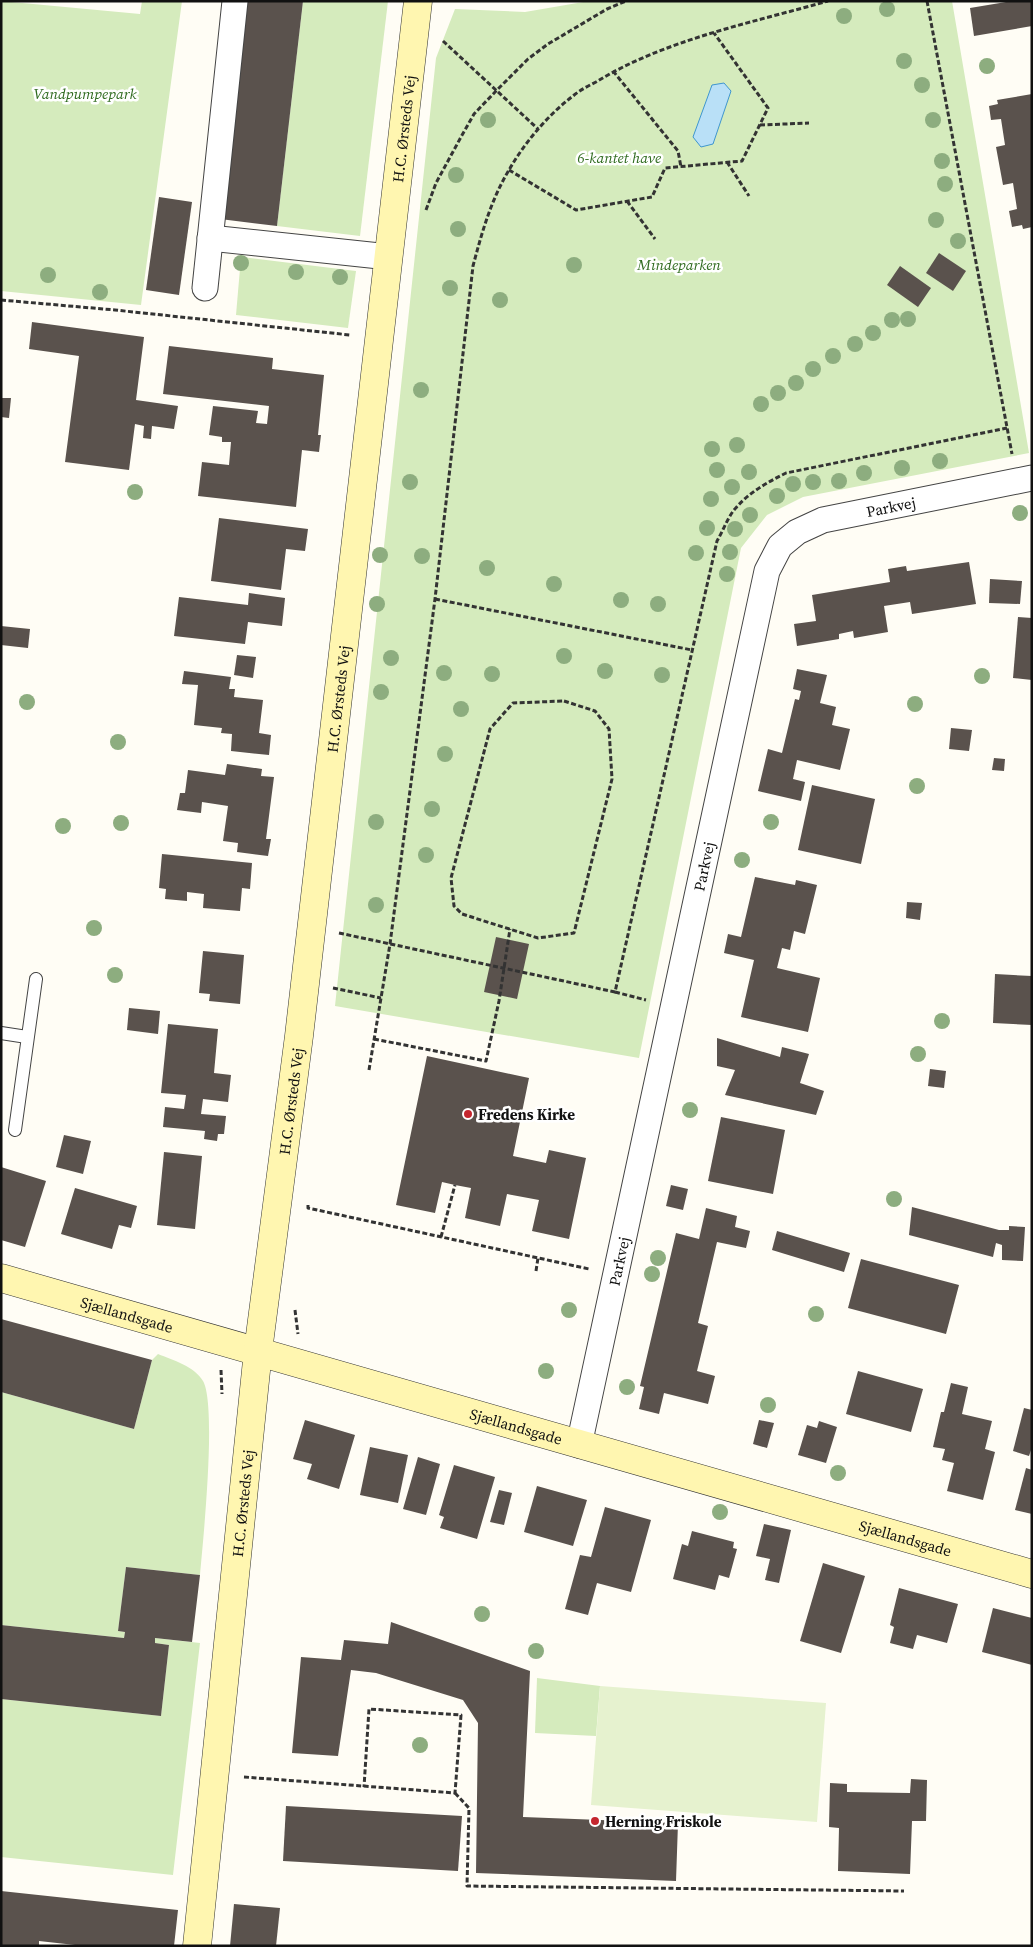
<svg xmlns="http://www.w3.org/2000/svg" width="1033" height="1947" font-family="'Source Serif 4',serif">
	<rect width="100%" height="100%" fill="#fffdf5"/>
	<g fill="#d5ebbd">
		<path d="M1,1L140,14L142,1H182L141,305L1,291Z"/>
		<path d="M303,1H388L360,236L277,226Z"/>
		<path d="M589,1H952L1029,453L803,497L767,515L741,548L639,1058L335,1006L436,58L455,9L525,12Z"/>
		<path d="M241,257L356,271L348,328L236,315Z"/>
		<path d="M158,1354C173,1360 194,1366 203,1381C217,1405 203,1541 200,1575L126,1567L118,1631L125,1632L124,1638L1,1625V1392L134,1429L152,1360Z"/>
		<path d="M155,1638L200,1643L173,1875L1,1857V1699L161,1716L169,1645L155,1643Z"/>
		<path d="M537,1678L600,1686L596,1736L535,1733Z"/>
	</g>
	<path fill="#e6f2cf" d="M600,1686L826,1703L817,1822L591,1805Z"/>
	<path fill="#b9e0f7" stroke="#3f96cf" d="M724,83L731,91L713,144L701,147L693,137L712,85Z"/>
	<g fill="#5a524d">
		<path d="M245,1H303L277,226L220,219Z"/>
		<path d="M1012,1H1032V26L974,36L970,8Z"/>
		<path d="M1032,94V227L1023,229L1022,225L1012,227L1009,211L1017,209L1013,183L1003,185L996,147L1005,145L1001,119L991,120L989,106L998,104L997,100Z"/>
		<path d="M159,197L192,202L179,295L146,290Z"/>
		<path d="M939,253L966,271L953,291L926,273Z"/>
		<path d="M900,266L931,288L918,307L887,285Z"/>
		<path d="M32,322L144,337L136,400L178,406L174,429L152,426L151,439L143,438L144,426L135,424L129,470L65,462L79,356L29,349Z"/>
		<path d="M169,346L273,358L272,369L324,375L318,435H321L319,452L302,450L296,507L198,496L202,462L229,465L231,442H222V437L209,435L213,406L258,411L256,423L267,424L269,406L163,394Z"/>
		<path d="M1,398H11L9,418L1,417Z"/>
		<path d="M219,518L308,529L305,551L286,549L281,590L211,581Z"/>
		<path d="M969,562L976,604L912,614L910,602L884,606L888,632L854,638L853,631L839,634V639L797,646L794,624L816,621L812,595L890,582L888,569L906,566L907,571Z"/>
		<path d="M990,579L1022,581L1020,604L989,603Z"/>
		<path d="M249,593L285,598L282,626L248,622L245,644L174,636L179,597L248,605Z"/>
		<path d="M1018,617L1032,618V680L1013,678Z"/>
		<path d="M1,626L30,629L28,648L1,645Z"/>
		<path d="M237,655L256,657L253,678L234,675Z"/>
		<path d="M797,669L827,675L820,703L836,707L832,725L850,729L840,770L797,760L793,779L805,782L801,801L758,791L768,749L782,753L795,699L799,700L801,691L793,689Z"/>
		<path d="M184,671L231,677L229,689H235L234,697L263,700L259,733L271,735L269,755L231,751L232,734L221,733L222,728L194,725L198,685L182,684Z"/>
		<path d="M951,728L972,730L969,751L949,749Z"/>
		<path d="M994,758L1005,759L1004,771L992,770Z"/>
		<path d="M227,764L262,769L261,776L274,777L266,839H271L268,856L237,852L238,843L223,841L228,806L202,802L201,813L177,810L180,793H185L188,770L225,775Z"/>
		<path d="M812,785L875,799L861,864L798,850Z"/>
		<path d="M162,854L252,863L250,889L242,888L240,911L203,908L204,894L187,892V901L165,899L166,889L159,888Z"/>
		<path d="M755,877L795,885L796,880L817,885L805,934L794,931L790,950L782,948L777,968L820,978L808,1032L741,1017L754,960L724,953L728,934L741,937Z"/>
		<path d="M907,902L922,903L920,920L906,918Z"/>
		<path d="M496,937L529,944L517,999L484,992Z"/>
		<path d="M203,951L244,955L240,1004L209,1001L210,994L199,993Z"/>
		<path d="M995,974L1032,976V1025L993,1023Z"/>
		<path d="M129,1008L160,1011L158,1034L127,1030Z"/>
		<path d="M168,1024L218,1029L214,1073L231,1075L228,1102L203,1099L201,1114L226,1116L224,1134H218L217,1141L204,1139L205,1131L163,1127L165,1107L184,1109L186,1095L161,1093Z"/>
		<path d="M717,1038L780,1057L782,1047L809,1054L800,1083L824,1091L816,1115L725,1095L735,1070L717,1066Z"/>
		<path d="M427,1056L529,1078L513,1156L546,1163L549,1150L586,1158L569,1239L532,1231L539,1200L507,1194L500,1226L465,1218L471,1188L455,1185L442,1182L435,1213L396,1205Z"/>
		<path d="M930,1069L946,1071L944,1088L928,1086Z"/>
		<path d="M721,1117L785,1130L773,1194L708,1181Z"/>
		<path d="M64,1135L91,1141L83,1174L56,1167Z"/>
		<path d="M164,1152L202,1156L195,1229L157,1225Z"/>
		<path d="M1,1167L46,1181L25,1247L1,1240Z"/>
		<path d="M671,1185L688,1189L683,1210L666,1206Z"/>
		<path d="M75,1188L137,1206L131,1228L119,1225L112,1249L61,1234Z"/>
		<path d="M912,1207L999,1230H1009V1226L1025,1227L1023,1261L1002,1260V1245L996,1243L993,1257L909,1235Z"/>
		<path d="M706,1208L737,1216L735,1227L750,1231L746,1248L717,1242L698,1323L708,1326L697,1371L715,1376L708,1404L664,1393L659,1414L639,1409L644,1387L640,1386L676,1233L699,1239Z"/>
		<path d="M777,1231L850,1253L844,1272L772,1250Z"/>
		<path d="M861,1259L959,1285L946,1334L848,1308Z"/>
		<path d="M1,1319L152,1360L134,1429L1,1392Z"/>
		<path d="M858,1371L923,1389L911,1432L846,1414Z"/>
		<path d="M951,1383L968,1387L962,1414L992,1421L985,1449L995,1452L983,1500L947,1491L954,1463L942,1460L945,1449L933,1447L941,1412H944Z"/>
		<path d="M1024,1408L1032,1410V1447L1029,1456L1013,1451Z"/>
		<path d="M305,1420L355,1435L339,1489L307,1479L312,1464L293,1459Z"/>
		<path d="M759,1420L774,1423L767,1448L753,1444Z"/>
		<path d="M819,1421L837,1427L826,1463L798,1455L807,1425L817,1428Z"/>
		<path d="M370,1447L408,1455L398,1503L360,1495Z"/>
		<path d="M418,1457L440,1464L426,1515L403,1509Z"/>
		<path d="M454,1465L495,1477L477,1539L440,1528L444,1517L439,1515Z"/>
		<path d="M1026,1468L1032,1470V1514L1015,1510Z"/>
		<path d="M537,1486L587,1500L573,1546L524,1532Z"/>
		<path d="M499,1490L512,1493L504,1525L490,1522Z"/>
		<path d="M605,1507L651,1520L631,1592L597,1583L588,1615L565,1609L580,1555L591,1557Z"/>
		<path d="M764,1524L791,1530L779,1583L765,1580L770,1559L756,1556Z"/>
		<path d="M692,1531L734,1542L733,1548L737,1549L729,1578L719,1575L715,1590L673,1579L682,1544L688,1546Z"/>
		<path d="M823,1563L865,1576L841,1653L800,1641Z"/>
		<path d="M126,1567L200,1575L192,1642L155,1638V1643L169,1645L161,1716L1,1699V1625L124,1638L125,1632L118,1631Z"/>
		<path d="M899,1588L958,1604L947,1643L917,1635L913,1649L890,1643L894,1627L890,1625Z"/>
		<path d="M993,1608L1032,1618V1665L982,1652Z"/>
		<path d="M391,1622L530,1671L523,1817L678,1823L676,1881L476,1873L478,1723L463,1700L376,1673L351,1670L338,1756L292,1753L301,1657L341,1660L344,1640L388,1644Z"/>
		<path d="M911,1779L927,1780L926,1821H912L910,1874L838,1871L839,1828L829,1827L830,1783L847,1784V1792L910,1793Z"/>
		<path d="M286,1806L462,1816L458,1871L283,1861Z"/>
		<path d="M1,1891L178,1910L174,1946H84L39,1941V1946H1Z"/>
		<path d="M234,1904L280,1908L276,1946H230Z"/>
	</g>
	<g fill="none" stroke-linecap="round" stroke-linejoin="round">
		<defs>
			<g id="lane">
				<path d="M1,1033L27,1037"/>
				<path d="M15,1130L36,979"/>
			</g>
			<g id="street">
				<path d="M210,238L389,257"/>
				<path d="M205,288L235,1"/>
				<path id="s1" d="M579,1445L767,571L780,546L797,532L823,520L1032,478"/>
			</g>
			<g id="secondary">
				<path id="s2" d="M1,1278L1032,1574"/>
				<path id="s3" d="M197,1946L258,1351L299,1036L418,1"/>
			</g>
		</defs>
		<use href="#lane" stroke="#444" stroke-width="14"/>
		<use href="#street" stroke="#444" stroke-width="27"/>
		<use href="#secondary" stroke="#333" stroke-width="29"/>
		<g stroke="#333" stroke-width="3" stroke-dasharray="5 2.5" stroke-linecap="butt">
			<path d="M927,1L1012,454"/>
			<path d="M443,41L538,129"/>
			<path d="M613,71L678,151L681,167"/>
			<path d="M760,125L809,123"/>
			<path d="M727,162L749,196"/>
			<path d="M509,170L576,210L652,197L665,168L742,161L768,108L714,33"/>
			<path d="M627,201L655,239"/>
			<path d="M426,210L436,183L461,137L474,114L496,91L528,59L548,44L607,9L626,1"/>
			<path d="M1,300L115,310L350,335"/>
			<path d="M435,599L692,650"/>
			<path d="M564,701L595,711L609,729L612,779L574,933L538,938L462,914L454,906L451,878L490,729L513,703Z"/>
			<path d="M339,933L615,992L717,541C723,531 727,519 734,510C748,493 766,483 786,473L1007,428"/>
			<path d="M333,988L381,998"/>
			<path d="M615,992L646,1000"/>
			<path d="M374,1039L486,1061L499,1001L510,929"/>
			<path d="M369,1070L390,944L435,599L473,266C482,232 491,200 509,170C525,142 548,115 573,96C580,90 588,86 596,82C664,40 751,23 828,1"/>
			<path d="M308,1205V1208L589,1269"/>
			<path d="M441,1237L455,1185"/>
			<path d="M536,1271L538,1258"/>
			<path d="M295,1310L298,1334"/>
			<path d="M221,1370L222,1394"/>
			<path d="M244,1777L455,1793L461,1715L369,1709L364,1787"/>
			<path d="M455,1793L469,1808L467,1886L904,1891"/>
		</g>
		<use href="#lane" stroke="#fff" stroke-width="12"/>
		<use href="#street" stroke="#fff" stroke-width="25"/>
		<use href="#secondary" stroke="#fff6b0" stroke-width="28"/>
	</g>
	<g fill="#8dad7f">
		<circle cx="887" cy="9" r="8"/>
		<circle cx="844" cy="16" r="8"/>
		<circle cx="904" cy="61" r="8"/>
		<circle cx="987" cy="66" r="8"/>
		<circle cx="922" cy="85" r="8"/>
		<circle cx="488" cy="120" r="8"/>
		<circle cx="933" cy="120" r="8"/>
		<circle cx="942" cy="161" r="8"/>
		<circle cx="456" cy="175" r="8"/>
		<circle cx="945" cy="184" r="8"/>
		<circle cx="936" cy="220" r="8"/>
		<circle cx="458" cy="229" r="8"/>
		<circle cx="958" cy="241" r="8"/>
		<circle cx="241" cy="263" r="8"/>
		<circle cx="574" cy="265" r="8"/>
		<circle cx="296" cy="272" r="8"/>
		<circle cx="48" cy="275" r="8"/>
		<circle cx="340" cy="277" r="8"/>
		<circle cx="450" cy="288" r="8"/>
		<circle cx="100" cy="292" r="8"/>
		<circle cx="500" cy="300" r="8"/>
		<circle cx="908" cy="319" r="8"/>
		<circle cx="892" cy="320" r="8"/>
		<circle cx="873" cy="333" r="8"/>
		<circle cx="855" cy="344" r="8"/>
		<circle cx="833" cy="356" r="8"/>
		<circle cx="813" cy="369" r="8"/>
		<circle cx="796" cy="383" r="8"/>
		<circle cx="421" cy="390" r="8"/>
		<circle cx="778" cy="393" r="8"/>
		<circle cx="761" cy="404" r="8"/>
		<circle cx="737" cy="445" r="8"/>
		<circle cx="712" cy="449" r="8"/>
		<circle cx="940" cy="461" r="8"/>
		<circle cx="902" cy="468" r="8"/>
		<circle cx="717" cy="470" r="8"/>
		<circle cx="749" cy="472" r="8"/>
		<circle cx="864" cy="473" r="8"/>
		<circle cx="839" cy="481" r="8"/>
		<circle cx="410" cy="482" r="8"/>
		<circle cx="813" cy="482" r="8"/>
		<circle cx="793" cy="484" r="8"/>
		<circle cx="732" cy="487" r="8"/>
		<circle cx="135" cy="492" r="8"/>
		<circle cx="777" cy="496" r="8"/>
		<circle cx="711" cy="499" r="8"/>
		<circle cx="1020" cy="513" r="8"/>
		<circle cx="750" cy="515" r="8"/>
		<circle cx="707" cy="528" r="8"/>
		<circle cx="735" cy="529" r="8"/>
		<circle cx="730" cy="552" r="8"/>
		<circle cx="696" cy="553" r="8"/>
		<circle cx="380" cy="555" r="8"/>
		<circle cx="422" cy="556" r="8"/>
		<circle cx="487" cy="568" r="8"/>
		<circle cx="727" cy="574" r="8"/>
		<circle cx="554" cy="584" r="8"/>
		<circle cx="621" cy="600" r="8"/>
		<circle cx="377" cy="604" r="8"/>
		<circle cx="658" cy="604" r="8"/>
		<circle cx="564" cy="656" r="8"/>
		<circle cx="391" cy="658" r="8"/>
		<circle cx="605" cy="671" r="8"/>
		<circle cx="444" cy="673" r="8"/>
		<circle cx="492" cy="674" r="8"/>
		<circle cx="662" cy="675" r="8"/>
		<circle cx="982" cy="676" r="8"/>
		<circle cx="381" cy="692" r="8"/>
		<circle cx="27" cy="702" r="8"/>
		<circle cx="915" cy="704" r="8"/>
		<circle cx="461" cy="709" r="8"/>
		<circle cx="118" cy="742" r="8"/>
		<circle cx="445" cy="754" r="8"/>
		<circle cx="917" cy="786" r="8"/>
		<circle cx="432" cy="809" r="8"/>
		<circle cx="376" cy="822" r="8"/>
		<circle cx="771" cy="822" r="8"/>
		<circle cx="121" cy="823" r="8"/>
		<circle cx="63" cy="826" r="8"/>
		<circle cx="426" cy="855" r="8"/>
		<circle cx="742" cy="860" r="8"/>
		<circle cx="376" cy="905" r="8"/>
		<circle cx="94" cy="928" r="8"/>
		<circle cx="115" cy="975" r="8"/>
		<circle cx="942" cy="1021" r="8"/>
		<circle cx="918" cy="1054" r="8"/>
		<circle cx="690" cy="1110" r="8"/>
		<circle cx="894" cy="1199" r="8"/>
		<circle cx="658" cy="1258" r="8"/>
		<circle cx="652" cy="1274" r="8"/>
		<circle cx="569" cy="1310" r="8"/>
		<circle cx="816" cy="1314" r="8"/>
		<circle cx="546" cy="1371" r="8"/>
		<circle cx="627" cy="1387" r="8"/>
		<circle cx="768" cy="1405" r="8"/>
		<circle cx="838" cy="1473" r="8"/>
		<circle cx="720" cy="1512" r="8"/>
		<circle cx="482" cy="1614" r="8"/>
		<circle cx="536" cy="1651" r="8"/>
		<circle cx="420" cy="1745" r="8"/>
	</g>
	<g fill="#c4262e" stroke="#fff" stroke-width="2">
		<circle cx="468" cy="1114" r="5"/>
		<circle cx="595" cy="1821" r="5"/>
	</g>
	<g text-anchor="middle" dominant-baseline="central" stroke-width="5" stroke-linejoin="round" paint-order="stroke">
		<g font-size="15" font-style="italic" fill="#2f6b1f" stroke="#fff">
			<text x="85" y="93">Vandpumpepark</text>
			<text x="619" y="157">6-kantet have</text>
			<text x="679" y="264">Mindeparken</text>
		</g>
		<g font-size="15" fill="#111" stroke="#fff">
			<text stroke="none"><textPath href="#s3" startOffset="1829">H.C. Ørsteds Vej</textPath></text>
			<text stroke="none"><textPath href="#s1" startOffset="1042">Parkvej</textPath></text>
			<text stroke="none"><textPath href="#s3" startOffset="1255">H.C. Ørsteds Vej</textPath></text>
			<text stroke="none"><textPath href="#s1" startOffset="592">Parkvej</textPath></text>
			<text stroke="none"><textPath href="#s3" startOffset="850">H.C. Ørsteds Vej</textPath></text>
			<text stroke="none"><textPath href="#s1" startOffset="188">Parkvej</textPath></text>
			<text stroke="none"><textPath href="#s2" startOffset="131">Sjællandsgade</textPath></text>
			<text stroke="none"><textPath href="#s2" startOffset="536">Sjællandsgade</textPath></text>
			<text stroke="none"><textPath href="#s3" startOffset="445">H.C. Ørsteds Vej</textPath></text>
			<text stroke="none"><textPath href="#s2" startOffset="941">Sjællandsgade</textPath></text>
		</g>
		<g font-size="15" font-weight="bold" fill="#111" stroke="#fff" text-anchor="start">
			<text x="478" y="1114">Fredens Kirke</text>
			<text x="605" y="1821">Herning Friskole</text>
		</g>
	</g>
	<rect width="1033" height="1947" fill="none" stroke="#111111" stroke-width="5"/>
</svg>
